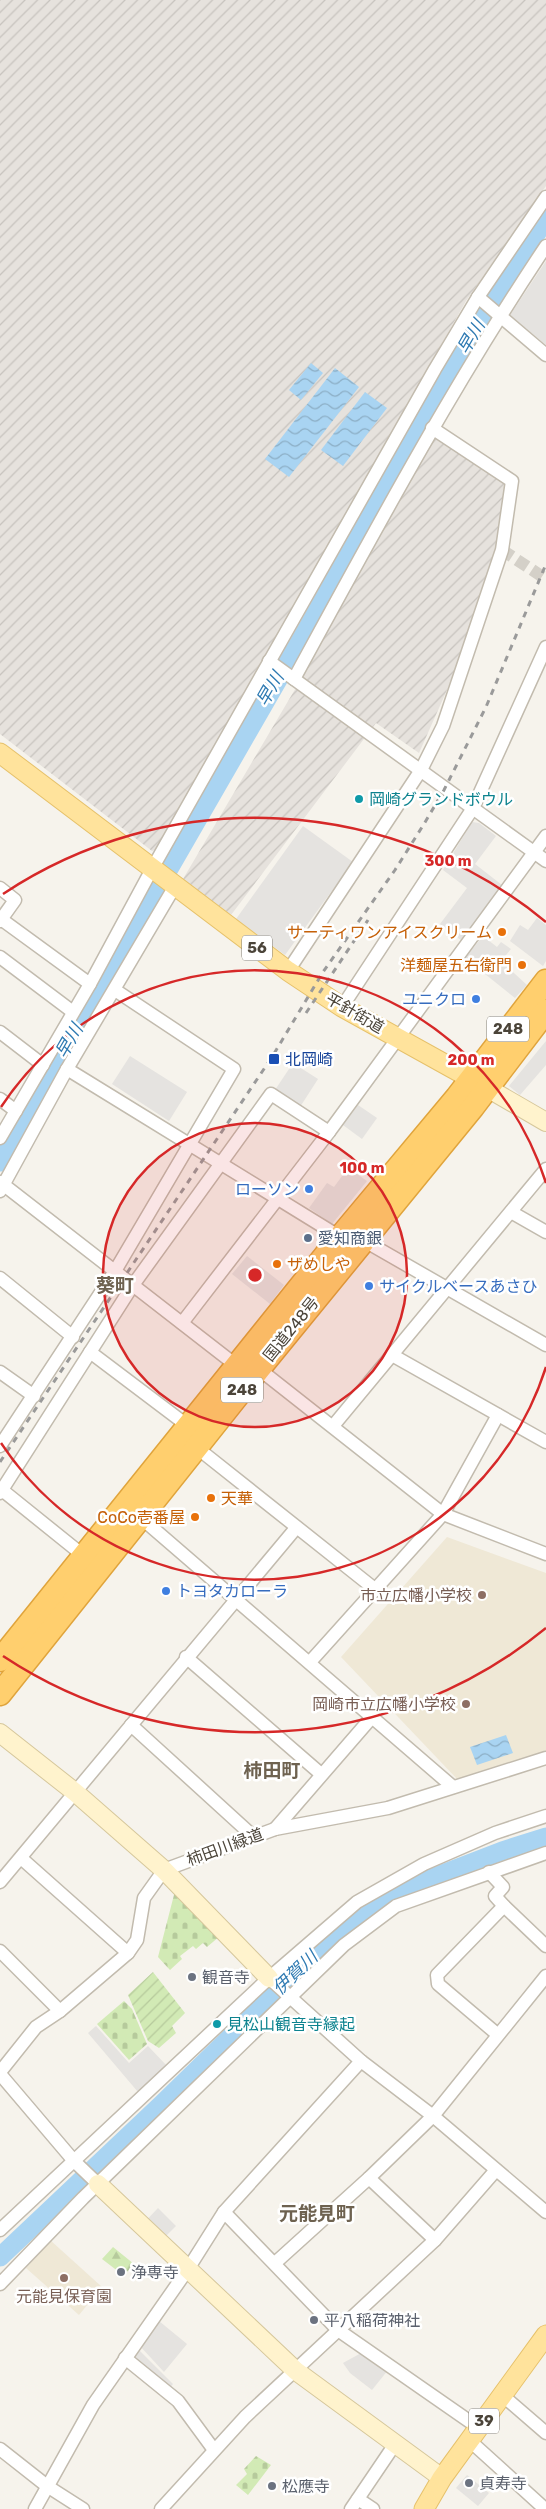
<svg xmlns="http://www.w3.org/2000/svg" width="546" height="2509" font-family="Rubik,'Noto Sans JP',sans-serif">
	<defs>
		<pattern id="industrial-furrows" width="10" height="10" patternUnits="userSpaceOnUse" patternTransform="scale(1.25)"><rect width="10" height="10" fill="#e6e2dd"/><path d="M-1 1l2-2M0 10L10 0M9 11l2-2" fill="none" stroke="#c7c3be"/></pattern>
		<pattern id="forest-firs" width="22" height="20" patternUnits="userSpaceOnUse" patternTransform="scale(1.25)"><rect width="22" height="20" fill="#d2eab5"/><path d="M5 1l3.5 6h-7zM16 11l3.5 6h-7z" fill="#b6ca9c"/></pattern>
		<pattern id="cemetery-stones" width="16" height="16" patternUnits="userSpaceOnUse" patternTransform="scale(1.25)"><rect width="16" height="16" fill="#d2eab5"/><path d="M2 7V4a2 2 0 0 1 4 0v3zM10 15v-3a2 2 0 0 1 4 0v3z" fill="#b6ca9c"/></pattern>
		<pattern id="garden-furrows" width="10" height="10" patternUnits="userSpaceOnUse" patternTransform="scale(1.25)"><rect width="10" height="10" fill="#d2eab5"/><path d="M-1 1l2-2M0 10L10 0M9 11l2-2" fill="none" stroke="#b6ca9c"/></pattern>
		<pattern id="water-waves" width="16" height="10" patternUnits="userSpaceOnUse" patternTransform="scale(1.25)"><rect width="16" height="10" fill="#a9d4f2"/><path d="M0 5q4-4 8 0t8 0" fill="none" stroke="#8caec5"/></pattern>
	</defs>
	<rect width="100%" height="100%" fill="#f6f3ec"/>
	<g fill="url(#industrial-furrows)">
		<path d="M0,0H546V186L466,301L155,850L152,851L0,734Z"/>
		<path d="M434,434L507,482L505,510L495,549L455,672L419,753L376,723L231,915L183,879L307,669Z"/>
	</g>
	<g fill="#efe8d6">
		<path d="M447,1537L546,1573V1751L458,1780L341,1657Z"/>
		<path d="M50,2240L102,2287L79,2315L26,2268Z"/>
	</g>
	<path fill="url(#forest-firs)" d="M113,2247L134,2264L126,2273L121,2269L119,2272L102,2259Z"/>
	<g fill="url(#cemetery-stones)">
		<path d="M175,1891L220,1936L207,1947L203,1943L196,1949L193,1946L180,1956L182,1959L170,1970L158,1957Z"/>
		<path d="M124,2001L132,2009L147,2044L129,2060L97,2024Z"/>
		<path d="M256,2456L271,2465L248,2495L236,2485L247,2474L244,2469Z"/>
	</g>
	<path fill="url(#garden-furrows)" d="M153,1972L185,2013L172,2026L176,2033L159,2048L148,2041L128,1995Z"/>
	<g fill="#e5e3e0">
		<path d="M546,261V345L510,315Z"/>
		<path d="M472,822L479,823L496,836L475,864L502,885L462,941L440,924L467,888L443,870Z"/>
		<path d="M303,826L353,862L285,955L236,919Z"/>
		<path d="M537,918L546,925V961L543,966L510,941L520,925L528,930Z"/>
		<path d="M483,936L497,947L501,942L511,949L501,961L527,985L515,998L465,958Z"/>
		<path d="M546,1041V1065L520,1095L509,1086Z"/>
		<path d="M130,1056L187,1092L169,1121L112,1084Z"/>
		<path d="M293,1063L318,1079L300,1107L275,1090Z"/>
		<path d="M358,1105L377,1118L362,1139L343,1125Z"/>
		<path d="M348,1168L367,1181L332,1224L309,1208L327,1183L334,1187Z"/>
		<path d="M247,1256L284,1285L270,1304L232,1274Z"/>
		<path d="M96,2026L129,2063L148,2046L167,2066L138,2092L88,2033Z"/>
		<path d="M158,2208L176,2226L161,2241L143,2224Z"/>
		<path d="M159,2321L187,2344L164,2372L139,2345Z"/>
		<path d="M137,2348L173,2384L167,2391L127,2359Z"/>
		<path d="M363,2352L388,2370L372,2390L350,2373L343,2363Z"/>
		<path d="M467,2475L489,2493L478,2506L456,2488Z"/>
	</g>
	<g fill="url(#water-waves)">
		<path d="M311,363L323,373L301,400L289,390Z"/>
		<path d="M335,368L359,387L289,477L265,459Z"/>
		<path d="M365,392L387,408L343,466L321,450Z"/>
		<path d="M506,1735L513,1753L477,1765L470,1747Z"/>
	</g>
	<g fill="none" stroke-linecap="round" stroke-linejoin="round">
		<g stroke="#a9d4f2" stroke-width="19">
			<path d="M0,1162L302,638L485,312L546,219"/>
			<path d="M0,2257L162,2104L333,1937L370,1907L411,1886L502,1851L546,1837"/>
		</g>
		<path stroke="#d4d0c8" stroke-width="12" stroke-dasharray="12 6" stroke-linecap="butt" d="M502,550L546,579"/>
		<defs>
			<g id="street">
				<path d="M478,297L546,355"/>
				<path d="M269,661L546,861"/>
				<path d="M294,679C374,532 453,385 546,246"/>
				<path d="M0,888L15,900L0,921"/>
				<path d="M1,919L90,984"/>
				<path d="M0,957L73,1012"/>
				<path d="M288,971L421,770L443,726L502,550L512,481L432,428"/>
				<path d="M342,1007L473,808L546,647"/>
				<path d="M0,1032L43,1065"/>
				<path d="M67,1069L340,1237"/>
				<path d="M0,1099L16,1111"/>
				<path d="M0,1138L90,984L152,869L435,369L478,297L546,197"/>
				<path d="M0,1182L237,1366"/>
				<path d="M0,1191L67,1069L175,886"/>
				<path d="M511,1212L546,1232"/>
				<path d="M363,1240L546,1345"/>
				<path d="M0,1278L73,1337"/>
				<path d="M182,1323L329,1132L546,836"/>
				<path d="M90,1352L188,1426"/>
				<path d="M392,1355L546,1442"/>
				<path d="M259,1369L443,1514L546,1554"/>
				<path d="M0,1372L34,1396"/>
				<path d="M333,1426L546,1169"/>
				<path d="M0,1446L115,1271L234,1069L115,990"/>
				<path d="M196,1447L376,1590"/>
				<path d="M2,1490L84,1556"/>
				<path d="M0,1493L133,1285L271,1094L329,1132"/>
				<path d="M140,1517L453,1787"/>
				<path d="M186,1657L321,1774"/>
				<path d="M310,1662L443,1514L498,1415"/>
				<path d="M131,1725L254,1837"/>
				<path d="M275,1829L372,1717"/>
				<path d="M21,1858L128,1953"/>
				<path d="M489,1872L503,1887L495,1896L504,1906"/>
				<path d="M0,1882L296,1528"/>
				<path d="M0,1951L60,2011"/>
				<path d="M269,1978L361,2061L433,2116L546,2212"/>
				<path d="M497,2034L438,1984L437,1975L504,1906L546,1946"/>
				<path d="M0,2072L36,2027L60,2011L128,1953L137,1940L144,1898L164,1870L275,1829L388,1808L546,1758"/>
				<path d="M0,2074L74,2161L98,2184"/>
				<path d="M369,2178L435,2240"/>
				<path d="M224,2212L338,2330L479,2428"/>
				<path d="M0,2230L269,1978L357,1902L424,1864L495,1833L546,1816"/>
				<path d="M275,2263L369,2178L433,2116L546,1976"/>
				<path d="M0,2284L83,2198L344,1945L396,1906L546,1853"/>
				<path d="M125,2358L178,2401L214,2450"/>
				<path d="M502,2395L546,2433"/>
				<path d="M469,2440L545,2509"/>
				<path d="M0,2449L47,2486L83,2509"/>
				<path d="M358,2499L373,2509"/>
				<path d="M35,2509L93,2405L188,2269L224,2212L361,2061"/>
				<path d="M161,2509L245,2417L435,2240L496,2170"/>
				<path d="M351,2509L395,2444"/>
			</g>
			<g id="secondary">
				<path d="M477,1082L546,1122"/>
				<path d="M0,1733L76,1793L164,1870L269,1978"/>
				<path d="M98,2184L296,2371L442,2478"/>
			</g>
			<g id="primary">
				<path d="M0,753L288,971L342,1007L470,1078"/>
				<path d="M424,2509L442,2478L546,2335"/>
			</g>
			<g id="highway">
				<path d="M0,1660L340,1237L457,1097L546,981"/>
				<path d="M0,1694L259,1369L473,1107L546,1011"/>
			</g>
		</defs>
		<use href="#street" stroke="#c2bbae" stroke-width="15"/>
		<use href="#secondary" stroke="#d6c79b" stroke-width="20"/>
		<use href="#primary" stroke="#e6c16a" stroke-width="21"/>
		<use href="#highway" stroke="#e0a43c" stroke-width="25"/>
		<use href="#street" stroke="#fff" stroke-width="12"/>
		<use href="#secondary" stroke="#fff3cd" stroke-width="18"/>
		<use href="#primary" stroke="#ffe39c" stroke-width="19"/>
		<use href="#highway" stroke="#ffcf6e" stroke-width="22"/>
		<g stroke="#9a9a9a" stroke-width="3" stroke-dasharray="6 6" stroke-linecap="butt">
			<path d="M306,1013L368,920"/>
			<path d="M0,1462L272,1057L323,972L395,870L424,824L444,790L486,707L546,564"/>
		</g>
	</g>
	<circle cx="255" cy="1275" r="152" fill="#d62828" fill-opacity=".12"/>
	<g fill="none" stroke="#d62828" stroke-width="2.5">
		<circle cx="255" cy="1275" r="152"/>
		<path d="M546 1367A305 305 0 0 1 1 1443M1 1107A305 305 0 0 1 546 1183"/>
		<path d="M546 1628A457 457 0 0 1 3 1656M3 894A457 457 0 0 1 546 922"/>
	</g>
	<g fill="#0f9aa8" stroke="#fff" stroke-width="2">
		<circle cx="359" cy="799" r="5"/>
		<circle cx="217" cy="2024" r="5"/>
	</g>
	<g fill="#e8710a" stroke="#fff" stroke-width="2">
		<circle cx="502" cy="932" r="5"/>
		<circle cx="522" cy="965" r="5"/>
		<circle cx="277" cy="1264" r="5"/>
		<circle cx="211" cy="1498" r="5"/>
		<circle cx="195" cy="1517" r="5"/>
	</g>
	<g fill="#3f7fe0" stroke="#fff" stroke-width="2">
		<circle cx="476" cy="999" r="5"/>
		<circle cx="309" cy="1189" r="5"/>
		<circle cx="369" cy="1286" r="5"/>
		<circle cx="166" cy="1591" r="5"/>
	</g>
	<rect fill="#1a4fb4" stroke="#fff" stroke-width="2" x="268" y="1053" width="12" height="12" rx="2.5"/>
	<circle fill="#5c6f8a" stroke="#fff" stroke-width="2" cx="308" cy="1238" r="5"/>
	<g fill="#8d6e63" stroke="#fff" stroke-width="2">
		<circle cx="482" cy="1595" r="5"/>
		<circle cx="466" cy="1704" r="5"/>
		<circle cx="64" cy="2278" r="5"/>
	</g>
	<g fill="#6b7280" stroke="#fff" stroke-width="2">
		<circle cx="192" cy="1977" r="5"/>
		<circle cx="121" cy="2272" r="5"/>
		<circle cx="314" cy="2320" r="5"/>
		<circle cx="469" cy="2483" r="5"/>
		<circle cx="272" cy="2486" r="5"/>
	</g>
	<g text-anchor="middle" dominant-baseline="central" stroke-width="5" stroke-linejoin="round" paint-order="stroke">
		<g fill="#fff" stroke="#817c74" stroke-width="1">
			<rect x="242" y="935.5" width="30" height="25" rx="4"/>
			<rect x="487" y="1016.5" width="42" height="25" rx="4"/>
			<rect x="221" y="1377.5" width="42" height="25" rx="4"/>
			<rect x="469" y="2408.5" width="30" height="25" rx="4"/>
		</g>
		<g font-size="15" font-weight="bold" fill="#4b4439">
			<text x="257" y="948">56</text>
			<text x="508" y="1029">248</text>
			<text x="242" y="1390">248</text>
			<text x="484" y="2421">39</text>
		</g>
		<g font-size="16" fill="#0d838f" stroke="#fff" text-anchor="start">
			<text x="369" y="799">岡崎グランドボウル</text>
			<text x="227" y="2024">見松山観音寺縁起</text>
		</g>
		<g font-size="16" fill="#c56008" stroke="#fff" text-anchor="end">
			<text x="492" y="932">サーティワンアイスクリーム</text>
			<text x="512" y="965">洋麺屋五右衛門</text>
			<text x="287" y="1264" text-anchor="start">ザめしや</text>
			<text x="221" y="1498" text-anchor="start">天華</text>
			<text x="185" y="1517">CoCo壱番屋</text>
		</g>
		<g font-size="16" fill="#366cbe" stroke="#fff" text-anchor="end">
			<text x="466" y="999">ユニクロ</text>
			<text x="299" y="1189">ローソン</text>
			<text x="379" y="1286" text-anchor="start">サイクルベースあさひ</text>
			<text x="176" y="1591" text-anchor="start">トヨタカローラ</text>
		</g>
		<g font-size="16" fill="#4b4439" stroke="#fff">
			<text transform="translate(355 1013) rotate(30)">平針街道</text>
			<text transform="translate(291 1329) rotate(-51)">国道248号</text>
			<text transform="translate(225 1847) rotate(-20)">柿田川緑道</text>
		</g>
		<g font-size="16" fill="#164399" stroke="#fff" text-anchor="start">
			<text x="285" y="1059">北岡崎</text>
		</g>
		<g font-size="16" fill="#4e5e75" stroke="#fff" text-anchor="start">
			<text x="318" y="1238">愛知商銀</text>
		</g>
		<g font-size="16" fill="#785e54" stroke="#fff" text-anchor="end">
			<text x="472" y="1595">市立広幡小学校</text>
			<text x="456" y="1704">岡崎市立広幡小学校</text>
			<text x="64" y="2296" text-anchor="middle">元能見保育園</text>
		</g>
		<g font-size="16" fill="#5b616d" stroke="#fff" text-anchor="start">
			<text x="202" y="1977">観音寺</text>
			<text x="131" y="2272">浄専寺</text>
			<text x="324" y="2320">平八稲荷神社</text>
			<text x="479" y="2483">貞寿寺</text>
			<text x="282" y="2486">松應寺</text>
		</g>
		<g font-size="18" font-style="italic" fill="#2e7ab2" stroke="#fff">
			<text transform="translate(471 337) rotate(-60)">早川</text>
			<text transform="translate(270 689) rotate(-60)">早川</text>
			<text transform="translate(69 1041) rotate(-60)">早川</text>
			<text transform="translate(295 1973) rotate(-44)">伊賀川</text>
		</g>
		<g font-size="19" font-weight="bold" fill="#6e6250" stroke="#fff">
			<text x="115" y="1285">葵町</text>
			<text x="272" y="1770">柿田町</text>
			<text x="317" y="2213">元能見町</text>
		</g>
	</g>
	<circle cx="255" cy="1275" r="8" fill="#d62828" stroke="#fff" stroke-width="2.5"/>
	<g font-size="15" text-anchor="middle" font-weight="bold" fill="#d62828" stroke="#fff" stroke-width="5" stroke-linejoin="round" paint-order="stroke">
		<text x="448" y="866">300 m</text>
		<text x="471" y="1065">200 m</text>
		<text x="362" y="1173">100 m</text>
	</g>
</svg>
